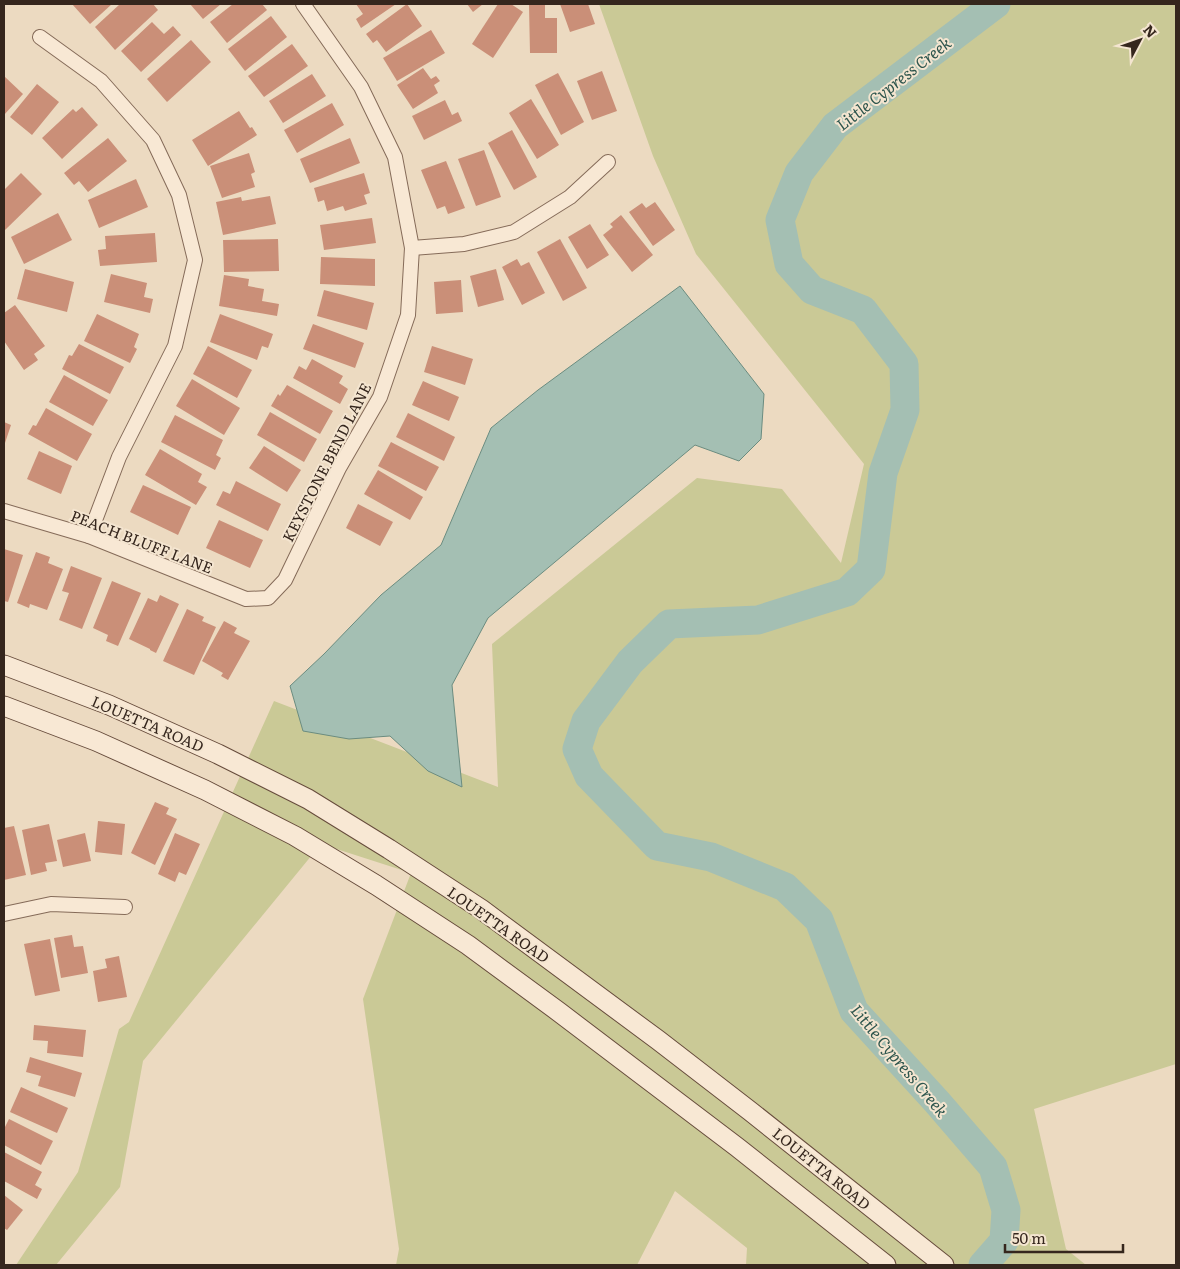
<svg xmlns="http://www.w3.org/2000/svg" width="1180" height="1269" font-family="Literata,serif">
	<rect width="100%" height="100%" fill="#ecdac1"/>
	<path fill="#cac996" d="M599,4H1176V1064L1034,1109L1066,1249L1086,1265H746L747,1248L675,1191L637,1265H396L399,1249L363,999L411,873L321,844L143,1061L120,1187L56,1265H16L78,1172L119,1029L129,1022L274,701L498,787L492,644L697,478L782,489L841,563L864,464L696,254L653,156Z"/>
	<path fill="#a4bfb3" stroke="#6b8c80" d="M680,286L764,394L761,439L739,461L695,445L488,618L452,685L462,787L428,771L390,736L349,739L303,731L290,686L324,654L381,595L441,545L491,428L538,390Z"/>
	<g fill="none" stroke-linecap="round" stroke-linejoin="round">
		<path stroke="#a4bfb3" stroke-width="29" d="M983,1265L1004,1241L1006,1210L993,1167L937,1102L854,1011L819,920L785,887L711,857L657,846L589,776L577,749L586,721L630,662L669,624L758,620L847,592L871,569L883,473L905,410L904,364L863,310L812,290L789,264L780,220L799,173L835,126L996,4"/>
	</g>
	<g fill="#ca8f78">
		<path d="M72,4H112L90,24Z"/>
		<path d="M120,4H153L158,10L115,50L95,27Z"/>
		<path d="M190,4H221L203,19Z"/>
		<path d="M233,4H262L267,10L227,43L210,22Z"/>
		<path d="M356,4H396L361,28L356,19L363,14Z"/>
		<path d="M407,4L422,26L386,52L377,40L373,43L366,34Z"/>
		<path d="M467,4H483L473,12Z"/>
		<path d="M498,4H511L523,12L493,58L472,44Z"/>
		<path d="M545,4V18H557V53H530L529,5Z"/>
		<path d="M560,4H588L595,24L570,32Z"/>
		<path d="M271,16L287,37L245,71L228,49Z"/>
		<path d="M152,22L164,34L173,26L181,35L141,72L121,51Z"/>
		<path d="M431,30L445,53L397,81L383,58Z"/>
		<path d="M191,40L211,62L167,102L147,79Z"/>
		<path d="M292,44L308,66L264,97L248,76Z"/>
		<path d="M423,68L431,79L436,76L440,81L434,85L438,93L413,109L397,85Z"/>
		<path d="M602,71L617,111L592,120L577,81Z"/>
		<path d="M558,73L584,122L561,135L535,85Z"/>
		<path d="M312,74L326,96L283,123L269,101Z"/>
		<path d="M4,76L23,94L4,115Z"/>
		<path d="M37,84L59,102L32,135L10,117Z"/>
		<path d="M531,99L559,145L537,159L509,113Z"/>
		<path d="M445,100L452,115L458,112L462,121L424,140L412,116Z"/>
		<path d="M332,103L344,125L297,153L284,130Z"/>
		<path d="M82,107L98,125L62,159L42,138L73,109L76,112Z"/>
		<path d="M239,111L250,128L252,127L257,135L208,166L192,140Z"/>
		<path d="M512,130L537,177L514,190L488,143Z"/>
		<path d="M108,138L127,161L88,192L79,181L74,185L64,173Z"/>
		<path d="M350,138L360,163L310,183L300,159Z"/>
		<path d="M484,150L501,197L476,206L458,159Z"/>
		<path d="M249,153L255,172L251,174L255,187L222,198L210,166Z"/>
		<path d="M446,161L465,208L448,214L445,206L437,209L421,170Z"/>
		<path d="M21,173L42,194L4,231V190Z"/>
		<path d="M364,173L370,193L364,195L367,204L345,211L343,206L327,211L324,200L318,202L314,188Z"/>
		<path d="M136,179L148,207L99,228L88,200Z"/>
		<path d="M270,196L276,224L223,235L216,202L241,197L242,201Z"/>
		<path d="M655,202L675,230L653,246L629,212L642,203L646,208Z"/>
		<path d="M58,213L72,240L24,264L11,237Z"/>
		<path d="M621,215L653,255L632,272L603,235L613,227L610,224Z"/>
		<path d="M372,218L376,243L324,250L320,225Z"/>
		<path d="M590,224L609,255L587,269L568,237Z"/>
		<path d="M155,233L157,262L100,266L98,250L106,249L105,236Z"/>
		<path d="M278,239L279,271L224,272L223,240Z"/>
		<path d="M560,239L587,288L563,301L537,252Z"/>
		<path d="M321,257L375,259V286L320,284Z"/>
		<path d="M517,259L521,266L529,262L545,293L522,305L502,267Z"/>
		<path d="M25,269L74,282L67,312L17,299Z"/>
		<path d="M496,269L504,300L478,307L470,276Z"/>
		<path d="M111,274L147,283L144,297L153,299L150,313L104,302Z"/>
		<path d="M224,275L249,279L248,286L264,289L262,301L279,304L277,316L219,306Z"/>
		<path d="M461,280L463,312L436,314L434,282Z"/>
		<path d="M324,290L374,303L367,330L317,316Z"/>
		<path d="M15,305L45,346L34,354L38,360L24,370L4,341V313Z"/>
		<path d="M97,314L139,334L134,347L137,349L130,363L84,341Z"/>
		<path d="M220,314L273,334L268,348L262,346L257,360L210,342Z"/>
		<path d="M313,324L364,343L355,368L303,349Z"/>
		<path d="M79,344L124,367L110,394L62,369L69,355L72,356Z"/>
		<path d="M208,346L252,370L237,398L193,374Z"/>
		<path d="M432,346L473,359L465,385L424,372Z"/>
		<path d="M312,359L343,376L339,383L348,389L340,404L293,378L299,366L306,370Z"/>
		<path d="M64,375L108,400L93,426L49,402Z"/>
		<path d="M192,379L240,408L224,435L176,406Z"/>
		<path d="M423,381L459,397L449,421L412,405Z"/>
		<path d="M287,385L333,411L320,434L271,406L278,394L280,396Z"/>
		<path d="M46,408L92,434L77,461L28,434L33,425L36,426Z"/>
		<path d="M270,412L317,439L304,462L257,435Z"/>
		<path d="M408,413L455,437L444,461L396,437Z"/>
		<path d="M175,415L223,440L216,455L221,458L215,470L161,442Z"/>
		<path d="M4,422L11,425L4,446Z"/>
		<path d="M391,442L439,467L426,491L378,466Z"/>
		<path d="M264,446L301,470L287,492L249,468Z"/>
		<path d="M160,449L202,474L198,482L207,487L196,505L145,475Z"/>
		<path d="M39,451L72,466L61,494L27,479Z"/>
		<path d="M378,470L423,497L410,520L364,494Z"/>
		<path d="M236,481L281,504L268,531L216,505L223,491L230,494Z"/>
		<path d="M143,485L191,507L178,535L130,512Z"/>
		<path d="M358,504L393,522L380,546L346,528Z"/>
		<path d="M219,520L263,540L250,568L206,548Z"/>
		<path d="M4,549L23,555L8,602L4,601Z"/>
		<path d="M36,552L50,557L48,563L63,569L47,610L30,604L29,608L17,603Z"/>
		<path d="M71,566L102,578L82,629L59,620L69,593L62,591Z"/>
		<path d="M112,581L141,593L118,646L106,641L108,635L93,628Z"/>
		<path d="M160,595L179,604L156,653L150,650V649L129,639L148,598L157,602Z"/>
		<path d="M187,609L204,617L202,621L216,627L194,675L163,661Z"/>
		<path d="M224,621L237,628L234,633L250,641L228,680L221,676L223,673L202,661Z"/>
		<path d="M155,802L169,808L166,814L177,819L155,865L131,853Z"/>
		<path d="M98,821L125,824L122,855L95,852Z"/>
		<path d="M49,824L57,861L45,863L47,871L31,875L22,830Z"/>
		<path d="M14,826L26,875L4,880V828Z"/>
		<path d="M85,833L91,861L63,867L57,840Z"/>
		<path d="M175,833L200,844L186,875L179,872L175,882L158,874Z"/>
		<path d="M72,935L74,947L83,946L88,973L61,978L54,938Z"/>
		<path d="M50,939L60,991L35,996L24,944Z"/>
		<path d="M119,956L127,997L98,1002L93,971L107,968L105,959Z"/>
		<path d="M34,1025L86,1030L83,1057L47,1053L48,1041L33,1040Z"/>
		<path d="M30,1057L82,1073L75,1097L38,1086L41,1076L26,1072Z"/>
		<path d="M21,1087L68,1108L57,1133L10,1112Z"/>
		<path d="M9,1119L53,1141L41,1165L4,1145V1129Z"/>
		<path d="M4,1152L42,1172L35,1185L42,1189L37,1199L4,1181V1173L5,1170L4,1169Z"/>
		<path d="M4,1195L23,1210L7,1230L4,1228Z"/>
	</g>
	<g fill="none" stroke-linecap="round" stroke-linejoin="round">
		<defs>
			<g id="minor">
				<path d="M40,37L101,81L153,140L179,195L195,260L175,346L119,457L89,536"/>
				<path d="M412,248L464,244L514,232L570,197L608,162"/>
				<path d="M4,511L89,536L246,599L268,598L285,580L339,468L380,397L408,315L412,248L395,157L361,87L303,4"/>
				<path d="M4,914L51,904L125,907"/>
			</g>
			<g id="secondary">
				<path d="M4,665L109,705L218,754L308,799L389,849L481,909L658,1040L750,1111L944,1265"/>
				<path d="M4,706L96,741L205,790L295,836L376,885L468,945L559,1012L737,1147L886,1265"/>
			</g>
		</defs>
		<use href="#minor" stroke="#856b59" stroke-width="16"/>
		<use href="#secondary" stroke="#674c3c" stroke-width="21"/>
		<use href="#minor" stroke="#f8e8d4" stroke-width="14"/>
		<use href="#secondary" stroke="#f8e8d4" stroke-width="19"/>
	</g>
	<g text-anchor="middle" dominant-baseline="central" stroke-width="4" stroke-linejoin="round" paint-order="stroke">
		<g font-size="15" fill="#35261d" stroke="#f4e5d0">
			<text transform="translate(326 462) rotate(-63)">KEYSTONE BEND LANE</text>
			<text transform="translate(142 541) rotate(21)">PEACH BLUFF LANE</text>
			<text transform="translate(148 723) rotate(23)">LOUETTA ROAD</text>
			<text transform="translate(499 924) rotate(35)">LOUETTA ROAD</text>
			<text transform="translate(822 1168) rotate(39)">LOUETTA ROAD</text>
		</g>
		<g font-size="16" font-style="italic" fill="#2d554d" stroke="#f4e5d0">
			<text transform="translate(893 83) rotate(-38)">Little Cypress Creek</text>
			<text transform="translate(900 1060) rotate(50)">Little Cypress Creek</text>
		</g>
	</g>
	<rect width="1180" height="1269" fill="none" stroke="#35261d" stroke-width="10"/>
	<g transform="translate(1140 40) rotate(49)" stroke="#f4e5d0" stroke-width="4" paint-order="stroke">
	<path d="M0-4L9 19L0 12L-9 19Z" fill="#35261d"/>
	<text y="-8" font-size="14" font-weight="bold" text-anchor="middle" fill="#35261d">N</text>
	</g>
	<path d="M1005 1244v8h118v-8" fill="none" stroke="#35261d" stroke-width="2.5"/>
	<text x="1012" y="1244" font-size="15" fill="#35261d" stroke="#f4e5d0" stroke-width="4" paint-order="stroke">50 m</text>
</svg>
